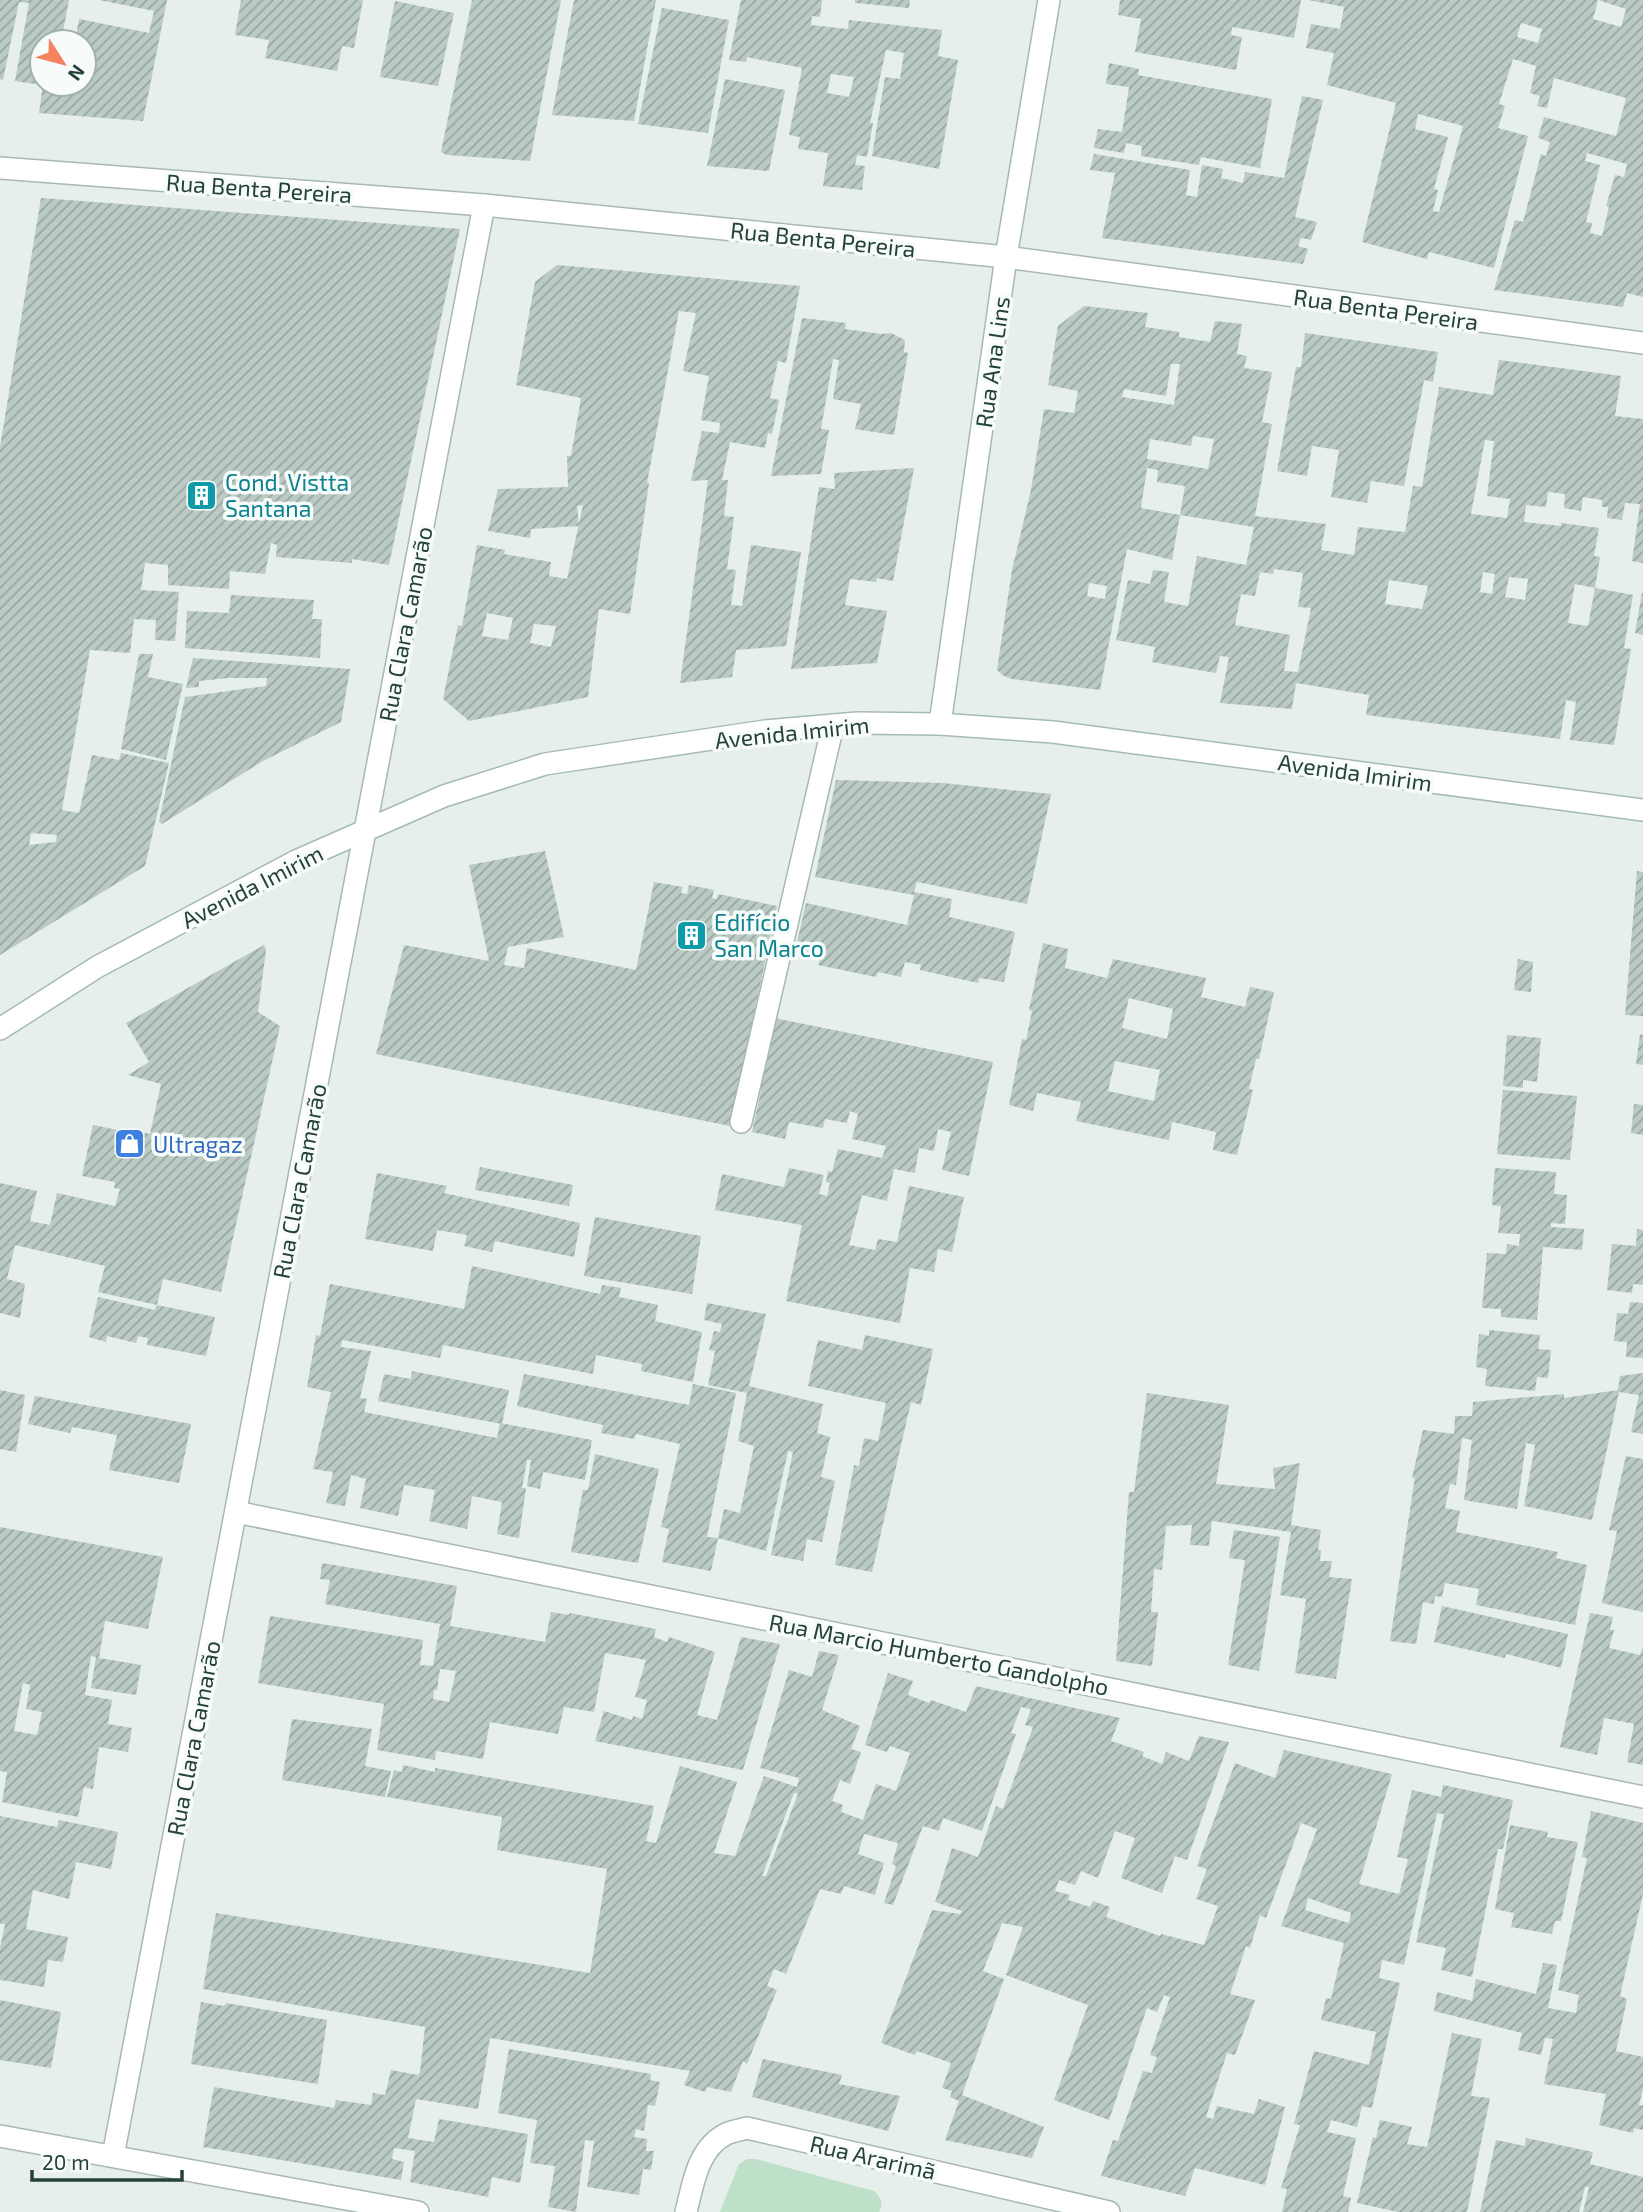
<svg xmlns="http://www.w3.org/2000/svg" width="1643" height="2212" font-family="'Exo 2',sans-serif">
	<defs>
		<pattern id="building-hatch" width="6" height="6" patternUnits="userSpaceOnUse" patternTransform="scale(1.75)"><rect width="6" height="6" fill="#bbcac4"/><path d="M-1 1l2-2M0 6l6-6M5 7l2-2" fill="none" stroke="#98a6a0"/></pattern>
	</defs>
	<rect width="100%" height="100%" fill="#e6efeb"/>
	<path fill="#bfe0c8" d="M747,2159H756L874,2191C881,2198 884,2203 879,2212H720L739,2164Z"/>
	<g fill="url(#building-hatch)" fill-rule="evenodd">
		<path d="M0,0H69L61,42H42V85L15,81L29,3L19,2L3,80L0,79Z"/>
		<path d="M99,0H167L143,121L39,113L43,84H84V42H75L79,19L149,33L154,11Z"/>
		<path d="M241,0H363L354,48L342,46L337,71L265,58L269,40L235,35Z"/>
		<path d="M472,0H561L530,161L447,155L441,152Z"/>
		<path d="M574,0H656L634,121L552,115Z"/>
		<path d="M741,0H822L820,17L812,16L811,25L848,29L849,20L942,30L938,56L958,60L939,169L872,156L885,77L900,79L904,53L886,50L870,123H873L867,157L857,155L855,165L865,166L862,190L823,186L828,153L798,149L800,137L789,135L802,68L747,57L746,62L729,60ZM831,74L854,77L849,97L827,93Z"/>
		<path d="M855,0H910L909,8L855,3Z"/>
		<path d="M1120,0H1301L1294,38L1232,27L1231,35L1242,37L1236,70L1135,52L1141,19L1118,15Z"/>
		<path d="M1309,0H1598L1593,19L1621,27L1626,9L1598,0H1643V297L1627,293L1623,307L1494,290L1515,220L1523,222L1541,154L1546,156L1550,142L1538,138L1544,117L1616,136L1626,98L1554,78L1547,108L1537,106L1540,96L1530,93L1536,66L1513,59L1499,104L1505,106L1498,128L1528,136L1494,268L1429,252L1427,259L1362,242L1396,103L1327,85L1334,53L1306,48L1311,24L1340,29L1344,7ZM1521,23L1542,29L1538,43L1517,37ZM1418,114L1463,126L1439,212L1433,211L1438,190L1434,189L1448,137L1415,129ZM1587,153L1627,164L1624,177L1615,175L1606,206L1609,207L1602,236L1590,233L1592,223L1586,222L1600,165L1585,161Z"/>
		<path d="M395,1L454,13L438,86L380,77Z"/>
		<path d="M662,8L729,20L708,133L638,124Z"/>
		<path d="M1109,63L1139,69L1138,75L1272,99L1260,168L1201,157L1199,165L1141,156L1142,146L1126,143L1124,153L1094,148L1098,129L1122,132L1129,87L1106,84Z"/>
		<path d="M725,79L785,90L769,171L707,166Z"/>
		<path d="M1302,96L1323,100L1295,217L1317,222L1311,240L1301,238L1298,246L1308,249L1303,264L1102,238L1115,173L1090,170L1094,154L1190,170L1186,195L1197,197L1202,165L1223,169L1221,178L1243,183L1245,172L1284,178Z"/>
		<path d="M41,198L460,229L389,565L352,559V563L276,557L277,545L271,543L265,574L230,571L229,589L168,585V565L145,563L141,590L179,592L175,641L155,640L156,620L134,619L130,653L90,650L62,810L79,813L92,755L119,760L121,753L169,763L145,866L0,955V447ZM31,833L57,835L56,842L29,845Z"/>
		<path d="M557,265L800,286L786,363L778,361L770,398L779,400L772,434L768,433L765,448L730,442L722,480H728L724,516L734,517L727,569L736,570L731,605L742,606L751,545L801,552L786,646L736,650L732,677L680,683L708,480L691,481L702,431L719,433L720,423L701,420L709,376L683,371L696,313L679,311L647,483H649L630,614L599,609L588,697L469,721L443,699L458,625L462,626L477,545L505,550L504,554L551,562L549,576L567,579L583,505L577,506L579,526L531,529L530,538L488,531L498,489L568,487L567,456H571L581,398L516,385L535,282ZM487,613L513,618L508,640L482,636ZM534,624L556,626L551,647L530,643Z"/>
		<path d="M1084,306L1148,313L1145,327L1179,332V337L1210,342L1215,321L1242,324L1237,354L1247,356L1244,368L1272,372L1262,422L1272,424L1255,516L1326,524L1321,550L1354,555L1358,527L1405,532L1413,486L1422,487L1439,387L1493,395L1499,360L1621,376L1615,416L1643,419V563L1632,561L1640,504L1625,503L1622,520L1607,518L1608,507H1602V500L1583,497L1581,511L1564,508L1565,494L1548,492L1546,507L1526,505L1524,522L1561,526V523L1599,528L1594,556L1600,557L1595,588L1575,584L1568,623L1588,626L1595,588L1633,595L1624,648L1631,649L1614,745L1570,740L1576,702L1566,700L1560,739L1366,715L1369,695L1296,683L1292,709L1220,703L1229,657L1220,656L1216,673L1152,662L1155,647L1116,640L1128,580L1150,584L1153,570L1169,572L1164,602L1188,606L1197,556L1246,565L1254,527L1180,515L1185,486L1157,482L1158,470L1147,468L1141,508L1180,515L1172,560L1127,549L1100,690L1012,679L1004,676L997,670L1012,570L1031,490L1044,409L1074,413L1078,391L1048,385L1058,326ZM1171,364H1180L1174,405L1122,397L1124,389L1166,396ZM1193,436L1214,439L1208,469L1147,459L1150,439L1191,446ZM1485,440L1494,441L1487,496L1510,499L1507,518L1471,514ZM1274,569L1303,573L1298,607L1311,608L1298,672L1284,671L1290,635L1235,625L1241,594L1255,596L1260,572L1273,574ZM1483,572L1495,574L1492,594L1480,592ZM1509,577L1528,579L1525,600L1505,597ZM1389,580L1428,586L1422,609L1385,604ZM1089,583L1107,586L1105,599L1087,596Z"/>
		<path d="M802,318L846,323L845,329L881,334L891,333L905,340L904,352L908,353L894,435L855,429L861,404L833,399L839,360L833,359L821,429L829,430L821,474L771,476Z"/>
		<path d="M1305,333L1438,352L1433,382L1424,380L1404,486L1371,481L1367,503L1331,497L1339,450L1312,446L1307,476L1277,471L1296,367H1301Z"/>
		<path d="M914,468L893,581L877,578L876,582L850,579L845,605L887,611L877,663L791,669L819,487L835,489L834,473Z"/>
		<path d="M1642,593H1643V635L1635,633Z"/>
		<path d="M231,595L314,600L312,619H322L320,658L185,648L187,611L229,613Z"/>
		<path d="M139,654H153L148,677L183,684L166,760L121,749Z"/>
		<path d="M193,658L350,669L341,722L263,761L162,824L159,822L185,697L266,686L267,678H229L199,681V687L186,688Z"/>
		<path d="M836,780L943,783L1051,794L1027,904L917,882L914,892L952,899L949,917L1015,932L1004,982L979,978L978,983L920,970L921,965L905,962L901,977L878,972L876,977L818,965L820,960L794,955L806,903L907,925L914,895L815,877Z"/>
		<path d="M545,851L564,937L508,947L504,965L524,968L527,948L636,970L654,882L683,887L681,893L687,894L689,885L714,890L712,898L717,899L718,894L777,906L730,1126L376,1054L404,945L489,961L469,865Z"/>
		<path d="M1637,871L1643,872V1016L1625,1015Z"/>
		<path d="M1043,943L1068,949L1065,968L1107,978L1113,959L1206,978L1201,997L1245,1007L1250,987L1274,992L1259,1059H1256L1249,1089L1253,1090L1237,1155L1213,1150L1216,1132L1172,1122L1169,1140L1076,1121L1081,1102L1037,1093L1033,1111L1009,1105L1022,1039L1026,1040L1032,1011L1029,1010ZM1129,998L1173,1009L1167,1039L1122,1028ZM1115,1061L1160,1070L1154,1101L1108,1091Z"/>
		<path d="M264,945L266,950L258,1012L280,1026L221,1292L163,1279L157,1305L215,1317L206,1356L147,1345L148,1338L138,1336L136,1343L107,1336L106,1342L89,1337L98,1297L155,1310L156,1306H157V1305L98,1292L105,1266L15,1245L7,1279L25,1284L20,1318L0,1313V1183L37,1191L30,1221L50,1225L57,1193L115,1206L120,1189L114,1188L115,1182L82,1176L93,1125L127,1132L128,1129L150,1134L161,1084L128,1075L149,1062L126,1023Z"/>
		<path d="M1518,959L1533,962L1531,992L1514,990Z"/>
		<path d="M774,1018L993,1062L969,1176L942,1170L951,1132L938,1129L934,1151L919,1148L915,1173L894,1169L887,1201L862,1195L849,1245L875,1250L878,1239L897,1242L909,1186L964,1197L952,1252L938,1249L934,1272L910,1268L900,1323L786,1301L802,1225L715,1210L722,1174L784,1187L789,1168L824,1175L819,1194L827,1196L830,1183L826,1182L828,1171L832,1172L838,1149L882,1158L886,1146L852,1139L858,1114L850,1111L847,1123L825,1119L823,1128L789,1122L785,1139L752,1132L761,1091H757Z"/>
		<path d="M1640,1034L1643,1035V1065L1636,1064Z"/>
		<path d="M1507,1035L1541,1038L1537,1082L1523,1080V1088L1503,1086Z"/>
		<path d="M1503,1090L1577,1096L1570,1160L1497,1154Z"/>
		<path d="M1634,1104L1643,1105V1135L1631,1133Z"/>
		<path d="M480,1167L573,1185L569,1206L475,1190Z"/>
		<path d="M1495,1168L1556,1172L1554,1194L1567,1195L1565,1224L1551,1223V1227L1584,1229L1582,1250L1543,1247L1537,1320L1501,1317V1309L1482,1308L1487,1253L1506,1254L1507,1244L1519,1246L1520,1234L1498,1233L1501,1206L1492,1205Z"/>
		<path d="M377,1173L447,1186L444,1193L580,1223L574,1257L495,1241L492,1252L464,1246L467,1235L437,1230L433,1251L365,1239Z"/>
		<path d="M595,1217L701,1236L692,1294L584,1276Z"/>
		<path d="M1637,1229L1643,1230V1285L1633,1284L1632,1293L1607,1290L1612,1244L1636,1246Z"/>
		<path d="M472,1266L600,1294L602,1285L621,1288L619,1297L658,1305L655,1321L702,1332L693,1382L641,1371L642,1364L596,1355L593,1374L443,1345L440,1358L342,1340L341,1347L371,1351L360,1398L367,1399L364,1412L497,1438L500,1423L592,1440L585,1480L543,1472L540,1489L527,1486L531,1460H527L522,1488H526L519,1538L497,1534L502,1502L472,1496L467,1529L429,1521L435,1490L404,1485L398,1516L360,1508L366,1479L351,1475L345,1506L326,1503L333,1472L313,1469L331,1392L307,1387L316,1335L320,1336L330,1284L464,1309Z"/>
		<path d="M1630,1302L1643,1303V1358L1626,1357L1627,1342L1614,1341L1617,1313L1628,1314Z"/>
		<path d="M707,1303L766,1314L749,1386L823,1404L817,1433L830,1437L821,1477L835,1481L822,1542L807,1539L803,1561L771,1555L793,1452L788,1451L766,1551L718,1538L724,1509L740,1513L754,1446L738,1441L747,1393L708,1385L715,1351L709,1350L714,1331L720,1332L722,1324L704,1320Z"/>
		<path d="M1489,1330L1540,1335L1538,1349L1551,1350L1548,1378L1537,1377L1535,1391L1485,1386L1487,1369L1476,1367L1479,1334L1489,1336Z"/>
		<path d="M865,1335L933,1349L921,1405L911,1402L872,1572L835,1565L854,1465L859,1466L864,1438L878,1441L886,1403L808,1386L818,1340L862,1350Z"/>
		<path d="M412,1371L509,1390L502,1424L378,1401L384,1374L411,1379Z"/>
		<path d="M1643,1373V1434L1631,1432L1639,1395L1619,1392L1592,1520L1524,1506L1535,1445L1526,1443L1517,1509L1464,1500L1472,1440L1462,1438L1456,1485L1450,1484L1445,1508L1460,1511L1456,1532L1558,1552L1556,1558L1587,1565L1575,1625L1476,1605L1479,1589L1445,1583L1442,1597L1435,1596L1434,1604L1423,1602L1416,1644L1390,1641L1415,1477L1412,1478L1423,1430L1454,1434L1455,1416H1472L1473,1402L1564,1394V1398L1618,1390L1620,1376Z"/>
		<path d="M524,1374L689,1405L693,1384L736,1393L707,1537L718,1538L711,1571L662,1562L669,1529L661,1527L680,1444L636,1434L634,1439L601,1433L603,1425L517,1406Z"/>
		<path d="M0,1390L25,1395L16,1452L0,1449Z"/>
		<path d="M1147,1393L1229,1405L1216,1484L1275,1489L1273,1468L1300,1463L1291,1525L1321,1530L1318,1550H1321L1320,1561H1332L1329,1577L1352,1579L1336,1679L1295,1673L1306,1599L1280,1595L1291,1532L1212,1521L1209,1546L1190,1545L1192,1525L1166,1526L1162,1570L1154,1569L1151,1612H1158L1152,1666L1116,1661L1129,1492H1134Z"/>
		<path d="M35,1396L191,1424L179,1483L109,1470L117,1435L72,1427L70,1433L28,1424Z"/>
		<path d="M595,1454L659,1469L638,1563L571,1552L583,1490H588Z"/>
		<path d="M1626,1456L1643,1459V1612L1602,1603L1617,1531L1609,1530Z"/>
		<path d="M0,1527L163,1557L148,1629L105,1621L99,1658L141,1665L136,1695L91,1688L96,1657L91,1656L85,1695L112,1700L108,1724L132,1728L128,1752L99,1747L93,1789L84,1787L78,1817L2,1802L7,1772L0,1771ZM23,1683L30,1685L26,1709L42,1712L37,1735L14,1731Z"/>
		<path d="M1234,1530L1280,1537L1259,1671L1228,1665L1245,1560L1229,1558Z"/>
		<path d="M322,1563L457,1586L450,1626L545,1642L551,1612L569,1615V1613L656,1629L654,1637L667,1642L669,1637L715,1652L697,1715L717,1720L741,1637L780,1644L743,1770L595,1741L604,1711L632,1720L633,1716L642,1719L647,1700L635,1697L646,1660L605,1653L594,1712L564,1707L558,1734L490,1722L483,1759L436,1751L435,1760L377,1750L384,1704L258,1683L270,1616L423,1640L420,1665L433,1666L440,1624L325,1604L330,1580L320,1579ZM440,1669L456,1671L449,1702L433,1699L434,1690H437Z"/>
		<path d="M1442,1606L1568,1634L1561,1668L1506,1654L1505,1658L1434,1642Z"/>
		<path d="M1590,1613L1613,1617L1610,1630H1614L1609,1648L1640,1655L1643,1646V1765L1627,1762L1634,1724L1604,1718L1597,1755L1560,1747Z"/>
		<path d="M819,1651L839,1655L822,1710L860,1726L851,1749L861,1752L850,1784L840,1780L832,1801L843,1805L841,1812L863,1820L876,1784L896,1791L910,1753L890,1746L887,1752L865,1745L888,1673L913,1681L908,1695L929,1703L931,1700L966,1712L976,1686L1120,1718L1111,1741L1144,1752L1142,1756L1162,1764L1166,1752L1189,1761L1199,1736L1229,1742L1187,1860L1175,1856L1162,1893L1121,1878L1135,1838L1115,1831L1098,1878L1081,1871L1075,1885L1059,1880L1055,1891L1070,1895L1068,1900L1090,1907L1093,1901L1110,1907L1106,1917L1160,1936L1161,1934L1204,1945L1218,1906L1196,1899L1207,1869L1197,1866L1235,1763L1275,1778L1284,1750L1392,1774L1359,1884L1399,1894L1408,1859L1397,1857L1412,1790L1441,1797L1443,1785L1513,1800L1503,1849H1498L1472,1977L1441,1970L1446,1948L1416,1942L1444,1814L1437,1813L1404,1965L1382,1960L1379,1978L1400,1983L1372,2108L1362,2106L1357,2127L1331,2120L1327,2132L1356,2138L1343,2196L1351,2198L1348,2212H1282L1287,2189L1281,2188L1300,2125L1294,2124L1314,2051L1369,2065L1376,2032L1321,2020L1326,1998L1331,1999L1344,1943L1281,1926L1317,1829L1301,1823L1266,1918L1260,1915L1250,1948L1246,1946L1230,1994L1255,2000L1235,2055L1227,2053L1206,2117L1213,2119L1217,2106L1254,2114L1259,2099L1285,2107L1265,2185L1195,2168L1185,2196L1101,2176L1113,2140L1118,2141L1143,2071L1152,2073L1157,2057L1150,2055L1170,1997L1164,1995L1157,2012L1147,2008L1109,2120L1054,2100L1088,2005L1006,1975L1023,1927L1002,1923L983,1971L1004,1979L962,2095L1044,2127L1032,2158L945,2140L959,2101L950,2097L952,2091L942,2088L951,2063L917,2051L915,2055L881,2043L932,1910L960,1914L962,1911L935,1902L952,1848L978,1857L996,1806L1003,1809L1033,1727L1025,1725L1031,1709L1021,1707L1011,1733L1016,1734L982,1831L943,1818L939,1831L923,1826L893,1905L884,1903L896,1866L892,1864L898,1843L864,1834L858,1854L884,1863L875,1895L844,1886L841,1894L820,1889L786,1974L774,1969L767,1986L777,1990L747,2064L743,2061L731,2092L707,2087L705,2092L684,2085L690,2071L490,2038L478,2109L416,2099L408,2138L434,2142L439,2119L528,2134L520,2183L492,2177L488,2197L410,2182L415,2151L394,2148L392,2159L404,2162L401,2180L203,2147L214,2087L334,2108L336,2100L371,2105L373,2093L385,2095L391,2070L418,2075L420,2072L425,2027L203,1989L216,1913L590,1973L607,1869L497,1850L502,1817L387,1797L394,1770L402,1772L403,1765L435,1772V1768L654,1806L646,1841L656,1843L680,1766L737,1782L714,1853L735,1856L764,1776L797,1787L799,1778L760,1768L789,1670L812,1677ZM794,1793L798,1794L766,1876H762ZM1308,1898L1351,1913L1349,1923L1305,1910Z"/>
		<path d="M292,1719L372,1729L365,1766L391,1771L385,1797L282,1780Z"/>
		<path d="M1591,1811L1643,1823V1894L1620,1996L1627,1999L1616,2051L1643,2057V2089L1639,2105H1643V2130L1634,2128L1633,2133L1599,2125L1606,2094L1544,2084L1553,2039L1545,2038L1541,2055L1518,2050L1522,2033L1434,2011L1437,1992L1472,2001L1476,1979L1536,1994L1543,1963L1557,1965L1548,2008L1576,2013L1579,1995L1558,1990L1587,1858L1582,1857Z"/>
		<path d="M0,1816L57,1827L59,1820L118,1832L111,1869L76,1862L69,1899L33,1890L26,1929L68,1937L63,1962L48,1960L44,1987L0,1980V1948L5,1924H0Z"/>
		<path d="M1510,1825L1548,1832L1547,1837L1578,1842L1561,1921H1555L1552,1934L1511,1927L1514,1913L1495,1909Z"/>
		<path d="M0,2000L61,2012L51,2068L0,2060Z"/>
		<path d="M201,2002L224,2006L226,2003L327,2020L318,2084L191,2064Z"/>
		<path d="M1452,2033L1482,2039L1471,2096L1490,2098L1467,2212H1398L1357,2203L1373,2137L1376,2138L1380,2120L1412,2127L1407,2144L1427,2147Z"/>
		<path d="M509,2049L651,2074L650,2080L660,2082L655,2106L648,2105L644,2131L636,2129L634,2137L647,2139L646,2151H654L651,2170L643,2169L639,2195L587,2187L594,2141L585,2140L576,2212L548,2207L555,2166L530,2163L537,2120L498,2113Z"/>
		<path d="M763,2059L842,2075L839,2084L900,2096L888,2131L752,2097Z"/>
		<path d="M1526,2138L1593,2152L1590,2164L1643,2177V2212H1583L1589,2187H1585L1579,2212H1480L1496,2140L1525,2146Z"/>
	</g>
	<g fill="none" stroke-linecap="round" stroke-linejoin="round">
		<defs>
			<path id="service" d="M741,1122L833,725"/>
			<g id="minor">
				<path d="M0,168L484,205L1006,257L1643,343"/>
				<path d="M236,1512L1643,1797"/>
				<path d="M0,2136L418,2212"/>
				<path d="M113,2156L484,205"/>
				<path d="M686,2212C693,2185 697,2149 726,2134C732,2131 741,2130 747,2128L1109,2212"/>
			</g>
			<g id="secondary">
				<path d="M940,724L1006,257L1049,0"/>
				<path d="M0,1029L97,967L296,861L444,796L545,764L765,731L857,723L940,724L1053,732L1643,810"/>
			</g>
		</defs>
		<use href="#service" stroke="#a8b8b2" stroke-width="24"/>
		<use href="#minor" stroke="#a8b8b2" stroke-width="24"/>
		<use href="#secondary" stroke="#a4bbb3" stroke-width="24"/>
		<use href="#service" stroke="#fff" stroke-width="21"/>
		<use href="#minor" stroke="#fff" stroke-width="21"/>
		<use href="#secondary" stroke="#fff" stroke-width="21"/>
	</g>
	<defs>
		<symbol id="building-square" viewBox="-11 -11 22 22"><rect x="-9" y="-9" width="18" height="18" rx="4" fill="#0f9aa8" stroke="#f7fbf9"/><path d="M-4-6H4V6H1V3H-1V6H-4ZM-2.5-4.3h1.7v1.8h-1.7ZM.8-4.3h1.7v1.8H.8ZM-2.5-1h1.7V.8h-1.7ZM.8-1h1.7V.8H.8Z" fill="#fff"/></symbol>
		<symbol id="shop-square" viewBox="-11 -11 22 22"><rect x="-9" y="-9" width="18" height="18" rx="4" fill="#3f7fe0" stroke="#f7fbf9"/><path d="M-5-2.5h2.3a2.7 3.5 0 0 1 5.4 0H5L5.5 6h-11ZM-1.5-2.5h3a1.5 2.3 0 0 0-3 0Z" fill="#fff"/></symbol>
	</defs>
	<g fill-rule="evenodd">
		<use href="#building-square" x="184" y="478" width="35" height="35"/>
		<use href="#building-square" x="674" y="918" width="35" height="35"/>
		<use href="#shop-square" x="112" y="1126" width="35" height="35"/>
	</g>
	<g text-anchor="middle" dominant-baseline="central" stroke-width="7" stroke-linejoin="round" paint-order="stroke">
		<g font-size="23" fill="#24423a" stroke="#f7fbf9">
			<text transform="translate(259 188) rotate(4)">Rua Benta Pereira</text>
			<text transform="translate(823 239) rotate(6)">Rua Benta Pereira</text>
			<text transform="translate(1386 309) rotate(8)">Rua Benta Pereira</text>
			<text transform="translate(992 362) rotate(-82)">Rua Ana Lins</text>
			<text transform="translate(405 624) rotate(-79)">Rua Clara Camarão</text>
			<text transform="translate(792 732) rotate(-6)">Avenida Imirim</text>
			<text transform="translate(1355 772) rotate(8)">Avenida Imirim</text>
			<text transform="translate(252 886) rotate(-27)">Avenida Imirim</text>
			<text transform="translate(299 1181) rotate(-79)">Rua Clara Camarão</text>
			<text transform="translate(939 1654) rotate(11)">Rua Marcio Humberto Gandolpho</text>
			<text transform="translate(193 1738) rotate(-79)">Rua Clara Camarão</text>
			<text transform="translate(873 2157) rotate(13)">Rua Ararimã</text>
		</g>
		<g font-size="23" fill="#0d838f" stroke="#f7fbf9" text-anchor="start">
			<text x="225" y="482">Cond. Vistta<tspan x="225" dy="26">Santana</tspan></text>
			<text x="714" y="922">Edifício<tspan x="714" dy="26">San Marco</tspan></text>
		</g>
		<g font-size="23" fill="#366cbe" stroke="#f7fbf9" text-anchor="start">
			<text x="153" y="1144">Ultragaz</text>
		</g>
	</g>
	<g transform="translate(63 63) rotate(126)"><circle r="33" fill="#f7fbf9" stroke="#a3b1ad" stroke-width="2"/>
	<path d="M0-5L12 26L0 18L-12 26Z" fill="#f4845f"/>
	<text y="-10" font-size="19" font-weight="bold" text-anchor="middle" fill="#24423a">N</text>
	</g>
	<path d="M32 2170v10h150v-10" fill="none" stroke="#24423a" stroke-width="3.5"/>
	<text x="42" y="2170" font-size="21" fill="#24423a" stroke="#f7fbf9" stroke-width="5" paint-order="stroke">20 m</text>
</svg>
